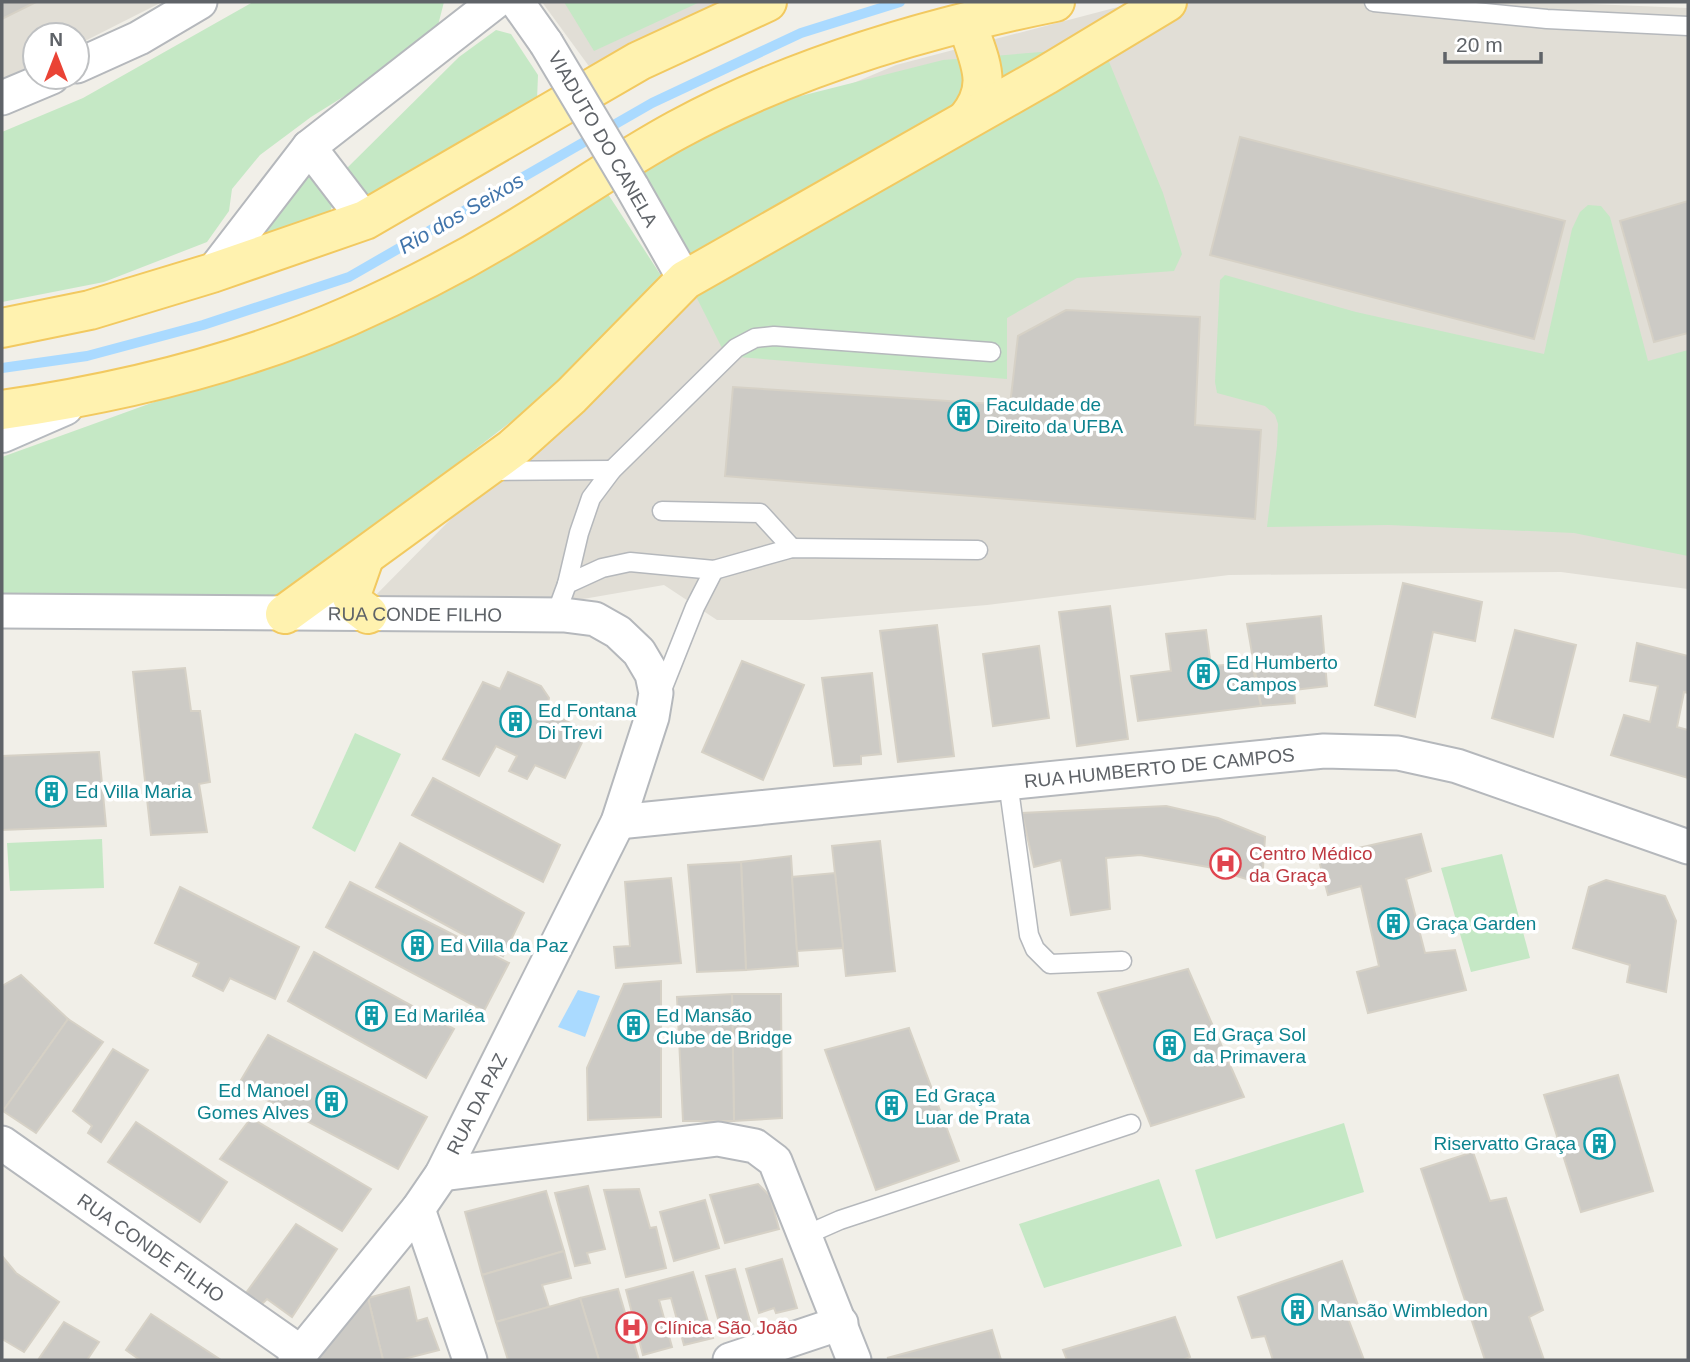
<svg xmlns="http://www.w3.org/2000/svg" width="1690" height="1362" font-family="Helvetica,sans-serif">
	<rect width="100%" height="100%" fill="#f1efe8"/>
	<g fill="#e1ded6">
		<path d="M2,2H162L77,45V35H35V64L2,79Z"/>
		<path d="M542,2H745L591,69Z"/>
		<path d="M1137,2H1542L1688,8V589L1561,572L1229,575L987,605L810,620H717L664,585L560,603L369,602L672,295L668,161L896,65Z"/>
	</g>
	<g fill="#c5e8c5">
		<path d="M253,2H444L436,33L415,52L311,117L260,155L232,189L229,211L207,242L104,282L2,302V132L83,98Z"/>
		<path d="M564,2H700L594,51Z"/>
		<path d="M496,30L511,34L538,75L537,100L364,201L344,171L459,57Z"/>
		<path d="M1103,47L1163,193L1182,254L1174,271L1077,278L1007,318V379L726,356L633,171L773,103L943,60Z"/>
		<path d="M310,170L333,203L330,212L265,240L261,235Z"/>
		<path d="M604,188L662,277L565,380L281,599L2,602V457L359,328Z"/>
		<path d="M1588,205L1601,206L1610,217L1648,361L1688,350V556L1574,533L1388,525L1267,527L1277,446L1278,424L1275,415L1265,406L1217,393L1215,382L1220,280L1225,275L1356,312L1544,354L1572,229L1580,212Z"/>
		<path d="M355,733L401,754L355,852L312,828Z"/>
		<path d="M102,839L104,888L10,891L7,843Z"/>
		<path d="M1502,854L1530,958L1471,972L1441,868Z"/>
		<path d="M1344,1123L1364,1192L1216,1239L1195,1170Z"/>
		<path d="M1159,1179L1182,1246L1044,1288L1019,1224Z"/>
	</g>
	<path fill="#aadaff" d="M578,990L600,996L585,1037L558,1027Z"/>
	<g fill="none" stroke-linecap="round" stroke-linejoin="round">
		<path stroke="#aadaff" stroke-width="10" d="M2,368L87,356L203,325L349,277L652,103L801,33L900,2"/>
	</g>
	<g fill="#cccac5" stroke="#d6d1c6" stroke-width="2">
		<path d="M2,2H36L2,19Z"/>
		<path d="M1240,137L1565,221L1534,339L1210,255Z"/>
		<path d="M1688,201V333L1654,342L1620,221Z"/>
		<path d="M1066,310L1200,317L1195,425L1261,430L1255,519L725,476L733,387L1010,405L1018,336Z"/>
		<path d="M1403,583L1482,602L1475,641L1433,632L1415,717L1375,705Z"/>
		<path d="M1110,606L1128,739L1077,746L1059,612Z"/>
		<path d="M1321,616L1327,686L1294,690L1295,703L1261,706L1247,624Z"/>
		<path d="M937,625L954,756L898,762L880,631Z"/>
		<path d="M1206,630L1211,666L1252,663L1261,706L1138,721L1131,676L1171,671L1166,634Z"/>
		<path d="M1515,630L1576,645L1553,737L1492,718Z"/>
		<path d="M1637,643L1688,656V693L1684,692L1677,727L1688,730V778L1611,755L1624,715L1650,722L1658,686L1630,681Z"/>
		<path d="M1039,646L1049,718L993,726L983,654Z"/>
		<path d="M742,661L804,685L763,780L702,752Z"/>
		<path d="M185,668L191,711H200L210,782L199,784L207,832L151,835L133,672Z"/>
		<path d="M508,672L541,686L549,698L546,710L587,732L565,778L535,765L527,779L509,771L517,756L496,746L479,776L443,759L483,682L500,689Z"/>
		<path d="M872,673L881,754L861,756V764L834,766L822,678Z"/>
		<path d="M99,752L106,826L2,830V756Z"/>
		<path d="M433,778L560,845L543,882L412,815Z"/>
		<path d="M1166,806L1218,818L1265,837L1262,884L1208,867L1140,855L1106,858L1110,909L1071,915L1061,860L1034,867L1022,813Z"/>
		<path d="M1421,834L1431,871L1406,879L1425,953L1455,950L1466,990L1368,1013L1357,972L1379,966L1361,886L1328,895L1318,857Z"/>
		<path d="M880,841L895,971L846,976L832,846Z"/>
		<path d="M400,843L524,913L503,956L376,887Z"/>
		<path d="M791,856L798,966L746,970L741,862Z"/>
		<path d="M741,862L746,970L697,972L688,865Z"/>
		<path d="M835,873L843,948L797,951L792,877Z"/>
		<path d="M671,878L681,963L616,968L614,947L630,946L625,882Z"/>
		<path d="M1606,880L1665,896L1676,921L1666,992L1627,982L1630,965L1573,948L1589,887Z"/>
		<path d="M350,882L509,963L484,1011L326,927Z"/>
		<path d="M180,887L299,947L275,999L230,978L223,991L193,976L199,963L155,943Z"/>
		<path d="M314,952L454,1029L426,1078L288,1001Z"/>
		<path d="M1188,969L1244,1097L1151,1126L1098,993Z"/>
		<path d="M21,975L68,1019L3,1111L2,986Z"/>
		<path d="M661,981V1117L588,1120L587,1068L624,984Z"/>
		<path d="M732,994H781L782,1118L734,1121Z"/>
		<path d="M732,994L734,1121H683L677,997Z"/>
		<path d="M68,1019L103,1042L36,1133L3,1111Z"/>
		<path d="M909,1028L959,1161L876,1190L825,1050Z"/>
		<path d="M268,1035L427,1117L398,1169L238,1085Z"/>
		<path d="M113,1049L148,1070L101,1142L88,1133L92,1126L73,1111Z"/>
		<path d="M1618,1075L1653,1191L1581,1212L1544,1095Z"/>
		<path d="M251,1118L371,1189L342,1231L220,1159Z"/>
		<path d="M136,1122L227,1182L200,1222L108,1162Z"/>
		<path d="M1473,1152L1490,1201L1506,1198L1543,1310L1529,1317L1544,1360H1485L1421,1169Z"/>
		<path d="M758,1184L770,1196L779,1229L725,1243L710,1195Z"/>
		<path d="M588,1186L605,1249L587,1253L590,1263L575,1266L555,1193Z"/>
		<path d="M639,1189L650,1228L656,1227L666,1268L626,1277L604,1190Z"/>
		<path d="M546,1191L564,1251L482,1275L465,1212Z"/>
		<path d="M705,1200L719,1248L674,1261L660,1212Z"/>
		<path d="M296,1224L337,1249L292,1317L267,1299L262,1304L246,1293Z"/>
		<path d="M564,1251L571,1278L542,1285L549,1307L496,1322L482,1275Z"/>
		<path d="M2,1256L16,1273L59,1302L24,1352L2,1339Z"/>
		<path d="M782,1259L797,1308L776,1313L774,1308L759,1313L746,1269Z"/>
		<path d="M1342,1261L1359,1308L1346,1313L1364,1360H1273L1265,1336L1252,1338L1238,1297Z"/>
		<path d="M735,1269L752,1328L723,1336L706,1276Z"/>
		<path d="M693,1272L713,1338L684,1345L671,1298L659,1300L672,1347L643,1355L626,1290Z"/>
		<path d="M409,1287L417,1321L427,1318L439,1350L400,1360H383L368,1298Z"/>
		<path d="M618,1289L639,1360H599L580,1298Z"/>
		<path d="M368,1298L383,1360H317L350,1302Z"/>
		<path d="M580,1298L599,1360H508L496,1322Z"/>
		<path d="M151,1314L221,1360H140L126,1350Z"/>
		<path d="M1175,1317L1190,1357L1183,1360H1067L1063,1350Z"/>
		<path d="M64,1322L99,1342L87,1360H38Z"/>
		<path d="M992,1330L1001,1360L887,1358Z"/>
	</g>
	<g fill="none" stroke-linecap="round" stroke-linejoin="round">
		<defs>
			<g id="lane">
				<path d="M1374,2L1547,19L1688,26"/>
				<path d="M493,471L612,470"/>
				<path d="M662,511L760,513L792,548"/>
				<path d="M567,584L579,533L591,498L612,470L736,348L755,338L774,336L991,352"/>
				<path d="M564,615L560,603L567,584L602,568L630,562L714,570L792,548L978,550"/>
				<path d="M660,695L695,607L714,570"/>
				<path d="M1008,782L1029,935L1035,949L1050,964L1122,961"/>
				<path d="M806,1235L840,1220L1131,1124"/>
			</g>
			<g id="street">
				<path d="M517,2L546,43"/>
				<path d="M77,66L139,38L200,2"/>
				<path d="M2,98L52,77"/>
				<path d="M309,147L365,220"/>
				<path d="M632,187L685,280"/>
				<path d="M212,273L309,147L495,2"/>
				<path id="s1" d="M2,611L564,615L595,619L618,632L639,652L652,674L656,693L652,717L618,822L442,1174L418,1209L295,1360"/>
				<path id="s2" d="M618,822L1324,751L1398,753L1457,766L1688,847"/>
				<path id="s3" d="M2,1143L300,1352"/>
				<path d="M442,1174L718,1139L755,1146L775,1161L854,1360"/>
				<path d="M418,1209L470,1360"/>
				<path d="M730,1360L841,1323"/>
			</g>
			<path id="secondary" d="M2,433L64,406"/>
			<g id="primary">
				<path d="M967,23C979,61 995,85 967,119"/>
				<path d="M2,328L90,310L212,273L365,220L639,61L767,2"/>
				<path d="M2,410C119,393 240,364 349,316C403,292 456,265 506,235C564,201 618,162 677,130C793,67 926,28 1055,2"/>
				<path d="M364,558L351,595L356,605L368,614"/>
				<path d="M285,614L513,448L571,396L685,280L1046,75L1167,2"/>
			</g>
		</defs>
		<use href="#lane" stroke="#b5b8bc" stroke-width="21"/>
		<use href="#street" stroke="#b5b8bc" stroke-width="37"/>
		<use href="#secondary" stroke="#b6babf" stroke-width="42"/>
		<use href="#primary" stroke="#f2c960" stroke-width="42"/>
		<use href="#lane" stroke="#fff" stroke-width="18"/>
		<use href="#street" stroke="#fff" stroke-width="33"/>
		<use href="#secondary" stroke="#fff" stroke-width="38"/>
		<use href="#primary" stroke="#fff2af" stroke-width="38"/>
		<defs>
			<path id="street-bridge" d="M546,43L632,187"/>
		</defs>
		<use href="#street-bridge" stroke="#b5b8bc" stroke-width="37" stroke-linecap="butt"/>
		<use href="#street-bridge" stroke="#fff" stroke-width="33"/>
	</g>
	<defs>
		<symbol id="building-ring" viewBox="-11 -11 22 22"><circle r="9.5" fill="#fff" stroke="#0f9aa8" stroke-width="1.5"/><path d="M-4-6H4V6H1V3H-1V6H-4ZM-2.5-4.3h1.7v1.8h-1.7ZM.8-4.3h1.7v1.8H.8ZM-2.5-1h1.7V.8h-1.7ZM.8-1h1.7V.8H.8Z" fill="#0f9aa8"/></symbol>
		<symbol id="hospital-ring" viewBox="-11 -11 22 22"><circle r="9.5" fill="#fff" stroke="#e0444e" stroke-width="1.5"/><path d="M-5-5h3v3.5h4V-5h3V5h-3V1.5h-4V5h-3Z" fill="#e0444e"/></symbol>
	</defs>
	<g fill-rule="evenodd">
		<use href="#building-ring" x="946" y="398" width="35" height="35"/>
		<use href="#building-ring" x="1186" y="656" width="35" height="35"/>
		<use href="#building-ring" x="498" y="704" width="35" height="35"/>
		<use href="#building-ring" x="34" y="774" width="35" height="35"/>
		<use href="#hospital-ring" x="1208" y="846" width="35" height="35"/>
		<use href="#building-ring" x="1376" y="906" width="35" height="35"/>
		<use href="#building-ring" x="400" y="928" width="35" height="35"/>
		<use href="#building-ring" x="354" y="998" width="35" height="35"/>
		<use href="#building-ring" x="616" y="1008" width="35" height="35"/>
		<use href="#building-ring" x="1152" y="1028" width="35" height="35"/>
		<use href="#building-ring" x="314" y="1084" width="35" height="35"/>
		<use href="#building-ring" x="874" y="1088" width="35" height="35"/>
		<use href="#building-ring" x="1582" y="1126" width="35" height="35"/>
		<use href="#building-ring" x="1280" y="1292" width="35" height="35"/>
		<use href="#hospital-ring" x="614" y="1310" width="35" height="35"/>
	</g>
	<g text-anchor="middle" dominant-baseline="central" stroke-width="7" stroke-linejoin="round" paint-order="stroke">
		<g font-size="19" fill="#5f6368" stroke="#fff">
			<text transform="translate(603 139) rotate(60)">VIADUTO DO CANELA</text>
			<text stroke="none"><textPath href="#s1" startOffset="413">RUA CONDE FILHO</textPath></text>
			<text stroke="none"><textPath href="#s2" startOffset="544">RUA HUMBERTO DE CAMPOS</textPath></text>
			<text transform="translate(477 1104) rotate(-63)">RUA DA PAZ</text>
			<text stroke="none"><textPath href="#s3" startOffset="182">RUA CONDE FILHO</textPath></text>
		</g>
		<g font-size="19" fill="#0d838f" stroke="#fff" text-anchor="start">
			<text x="986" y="404">Faculdade de<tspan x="986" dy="22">Direito da UFBA</tspan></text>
			<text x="1226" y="662">Ed Humberto<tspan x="1226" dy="22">Campos</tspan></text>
			<text x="538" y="710">Ed Fontana<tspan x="538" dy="22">Di Trevi</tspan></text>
			<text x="75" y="791">Ed Villa Maria</text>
			<text x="1416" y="923">Graça Garden</text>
			<text x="440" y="945">Ed Villa da Paz</text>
			<text x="394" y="1015">Ed Mariléa</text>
			<text x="656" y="1015">Ed Mansão<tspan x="656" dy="22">Clube de Bridge</tspan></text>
			<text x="1193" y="1034">Ed Graça Sol<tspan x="1193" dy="22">da Primavera</tspan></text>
			<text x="309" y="1090" text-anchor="end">Ed Manoel<tspan x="309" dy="22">Gomes Alves</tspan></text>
			<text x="915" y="1095">Ed Graça<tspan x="915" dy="22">Luar de Prata</tspan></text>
			<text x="1576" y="1143" text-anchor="end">Riservatto Graça</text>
			<text x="1320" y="1310">Mansão Wimbledon</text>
		</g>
		<g font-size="19" fill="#be3a42" stroke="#fff" text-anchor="start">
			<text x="1249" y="853">Centro Médico<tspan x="1249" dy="22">da Graça</tspan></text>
			<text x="654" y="1327">Clínica São João</text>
		</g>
		<g font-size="21" font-style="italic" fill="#4174aa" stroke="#fff">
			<text transform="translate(461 213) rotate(-30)">Rio dos Seixos</text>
		</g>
	</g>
	<rect width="1690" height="1362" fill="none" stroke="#5f6368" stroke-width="7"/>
	<g transform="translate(56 56)"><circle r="33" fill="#ffffff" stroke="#bfc1c3" stroke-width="2"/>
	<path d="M0-5L12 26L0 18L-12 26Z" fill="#ea4335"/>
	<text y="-10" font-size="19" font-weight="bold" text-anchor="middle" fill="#5f6368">N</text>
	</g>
	<path d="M1445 52v10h96v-10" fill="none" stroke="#5f6368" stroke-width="3.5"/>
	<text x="1456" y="52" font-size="21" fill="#5f6368" stroke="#ffffff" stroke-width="5" paint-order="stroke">20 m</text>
</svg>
